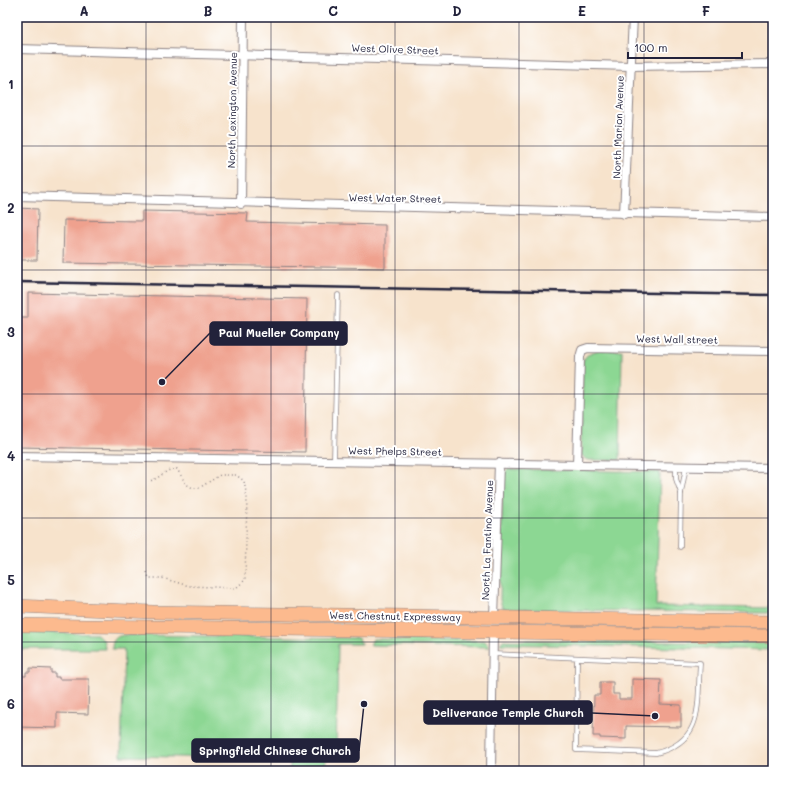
<svg xmlns="http://www.w3.org/2000/svg" width="790" height="788" font-family="Mali,sans-serif">
	<rect width="100%" height="100%" fill="#fff"/>
	<filter id="ink" filterUnits="userSpaceOnUse"><feTurbulence type="fractalNoise" baseFrequency=".025" numOctaves="2"/><feDisplacementMap in="SourceGraphic" scale="8" xChannelSelector="R" yChannelSelector="G"/><feConvolveMatrix kernelMatrix="1 2 1 2 8 2 1 2 1" color-interpolation-filters="sRGB"/></filter>
	<filter id="wash" filterUnits="userSpaceOnUse"><feTurbulence type="fractalNoise" baseFrequency=".012" numOctaves="4" result="noise"/><feDisplacementMap in="SourceGraphic" scale="16" xChannelSelector="R" yChannelSelector="G"/><feGaussianBlur stdDeviation="0.9" result="paint"/><feColorMatrix in="noise" values="0 0 0 0 0 0 0 0 0 0 0 0 0 0 0 0 0 1.4 0 .05"/><feComposite in="paint" operator="in"/></filter>
	<g filter="url(#wash)">
		<rect width="100%" height="100%" fill="#f7e3cc"/>
		<g fill="#8cd793" stroke="#577c67">
			<path d="M622,350L620,460H589L585,459L581,454L583,361C590,346 608,351 622,350Z"/>
			<path d="M508,469L660,472L656,606L773,608V613L505,609L502,607L500,600L503,475Z"/>
			<path d="M17,632L97,634L104,641L105,649H17Z"/>
			<path d="M124,635L358,638L362,644H338L336,759L326,758L325,771H290V759L121,756L124,649H112C112,641 115,636 124,635Z"/>
			<path d="M373,639L485,641L490,647L370,645Z"/>
			<path d="M503,640L773,643V650L500,644Z"/>
		</g>
		<g id="blocks">
			<g fill="#efa18e">
				<path d="M17,208L38,209L37,260H17Z"/>
				<path d="M142,211L248,213L247,222L385,225V268L63,263L64,220L142,221Z"/>
				<path d="M28,293L307,299L305,452L17,447V318H28Z"/>
				<path d="M30,668L51,669V673H55V677H59V679H89L88,714L57,713V728L17,727V688H22L21,676H26V672H30Z"/>
				<path d="M632,679L661,680L660,704L681,705V727L626,726V739L600,738V736H593L594,695H600V682H613V694H619V699H632Z"/>
			</g>
		</g>
	</g>
	<g filter="url(#ink)">
		<use href="#blocks" fill-opacity="0" stroke="#8c8284" stroke-width="1"/>
		<g fill="none" stroke-linecap="round" stroke-linejoin="round">
			<defs>
				<g id="lane">
					<path d="M334,460L338,295"/>
					<path d="M676,467V479L681,493"/>
					<path d="M680,547L681,493L686,467"/>
					<path d="M493,654L700,663C697,704 705,741 656,753L576,750L577,659"/>
				</g>
				<g id="street">
					<path d="M17,49L630,66L773,64"/>
					<path d="M17,196L773,217"/>
					<path d="M241,204L243,17"/>
					<path d="M624,214L633,17"/>
					<path d="M17,456L773,468"/>
					<path d="M577,465L580,357L582,350L588,348L773,351"/>
					<path d="M494,618L499,463"/>
					<path d="M491,771L493,632"/>
				</g>
				<g id="primary">
					<path d="M17,606L153,612L773,622"/>
					<path d="M17,625L773,636"/>
				</g>
			</defs>
			<use href="#lane" stroke="#8c8284" stroke-width="5.5"/>
			<use href="#street" stroke="#8c8284" stroke-width="10"/>
			<use href="#primary" stroke="#8c8284" stroke-width="14"/>
			<path stroke="#8c8284" stroke-width="1.5" stroke-dasharray="1 3" stroke-linecap="butt" d="M147,572L149,578H162L189,586L236,588L245,580L247,498L244,481L236,475H220L199,488H193L186,484L177,469C166,468 160,479 149,481"/>
			<use href="#lane" stroke="#fff" stroke-width="4"/>
			<use href="#street" stroke="#fff" stroke-width="8"/>
			<use href="#primary" stroke="#fcba8e" stroke-width="13"/>
			<path stroke="#22223b" stroke-width="2.5" d="M17,282L773,295"/>
		</g>
	</g>
	<path fill="none" stroke="#22223b" stroke-width="1" stroke-opacity="0.55" d="M146,17V771M271,17V771M395,17V771M519,17V771M644,17V771M17,146H773M17,270H773M17,394H773M17,518H773M17,642H773"/>
	<g text-anchor="middle" dominant-baseline="central" stroke-width="4" stroke-linejoin="round" paint-order="stroke">
		<g font-size="10" fill="#22223b" stroke="#fff">
			<text transform="translate(395 49) rotate(2)">West Olive Street</text>
			<text transform="translate(232 110) rotate(-89)">North Lexington Avenue</text>
			<text transform="translate(618 127) rotate(-88)">North Marion Avenue</text>
			<text transform="translate(395 198) rotate(1)">West Water Street</text>
			<text transform="translate(677 339) rotate(1)">West Wall street</text>
			<text transform="translate(395 451) rotate(1)">West Phelps Street</text>
			<text transform="translate(487 540) rotate(-88)">North La Fantino Avenue</text>
			<text transform="translate(395 616) rotate(1)">West Chestnut Expressway</text>
		</g>
	</g>
	<path fill="none" stroke="#22223b" stroke-width="1.5" d="M162 382L210 333M655 716L592 713M364 704L359 751"/>
	<g fill="#22223b" stroke="#fff" stroke-width="1.5">
		<circle cx="162" cy="382" r="4"/>
		<circle cx="655" cy="716" r="4"/>
		<circle cx="364" cy="704" r="4"/>
	</g>
	<g fill="#22223b" stroke="#22223b" stroke-width="1.5">
		<rect x="210" y="322" width="137" height="23" rx="4"/>
		<rect x="424" y="701" width="168" height="23" rx="4"/>
		<rect x="192" y="739" width="167" height="23" rx="4"/>
	</g>
	<g font-size="11" text-anchor="middle" font-weight="bold" fill="#fff">
		<text x="279" y="337">Paul Mueller Company</text>
		<text x="508" y="717">Deliverance Temple Church</text>
		<text x="275" y="755">Springfield Chinese Church</text>
	</g>
	<rect width="790" height="788" fill="none" stroke="#fff" stroke-width="44"/>
	<path d="M628 52v6h114v-6" fill="none" stroke="#22223b" stroke-width="2"/>
	<text x="634" y="52" font-size="12" fill="#22223b" stroke="#ffffff" stroke-width="3" paint-order="stroke">100 m</text>
	<rect x="22" y="22" width="746" height="744" fill="none" stroke="#22223b" stroke-width="1.5"/>
	<g font-size="13" text-anchor="middle" font-weight="bold" fill="#22223b">
		<text x="84" y="16">A</text>
		<text x="208" y="16">B</text>
		<text x="333" y="16">C</text>
		<text x="457" y="16">D</text>
		<text x="582" y="16">E</text>
		<text x="706" y="16">F</text>
		<text x="11" y="89">1</text>
		<text x="11" y="213">2</text>
		<text x="11" y="337">3</text>
		<text x="11" y="461">4</text>
		<text x="11" y="585">5</text>
		<text x="11" y="709">6</text>
	</g>
</svg>
